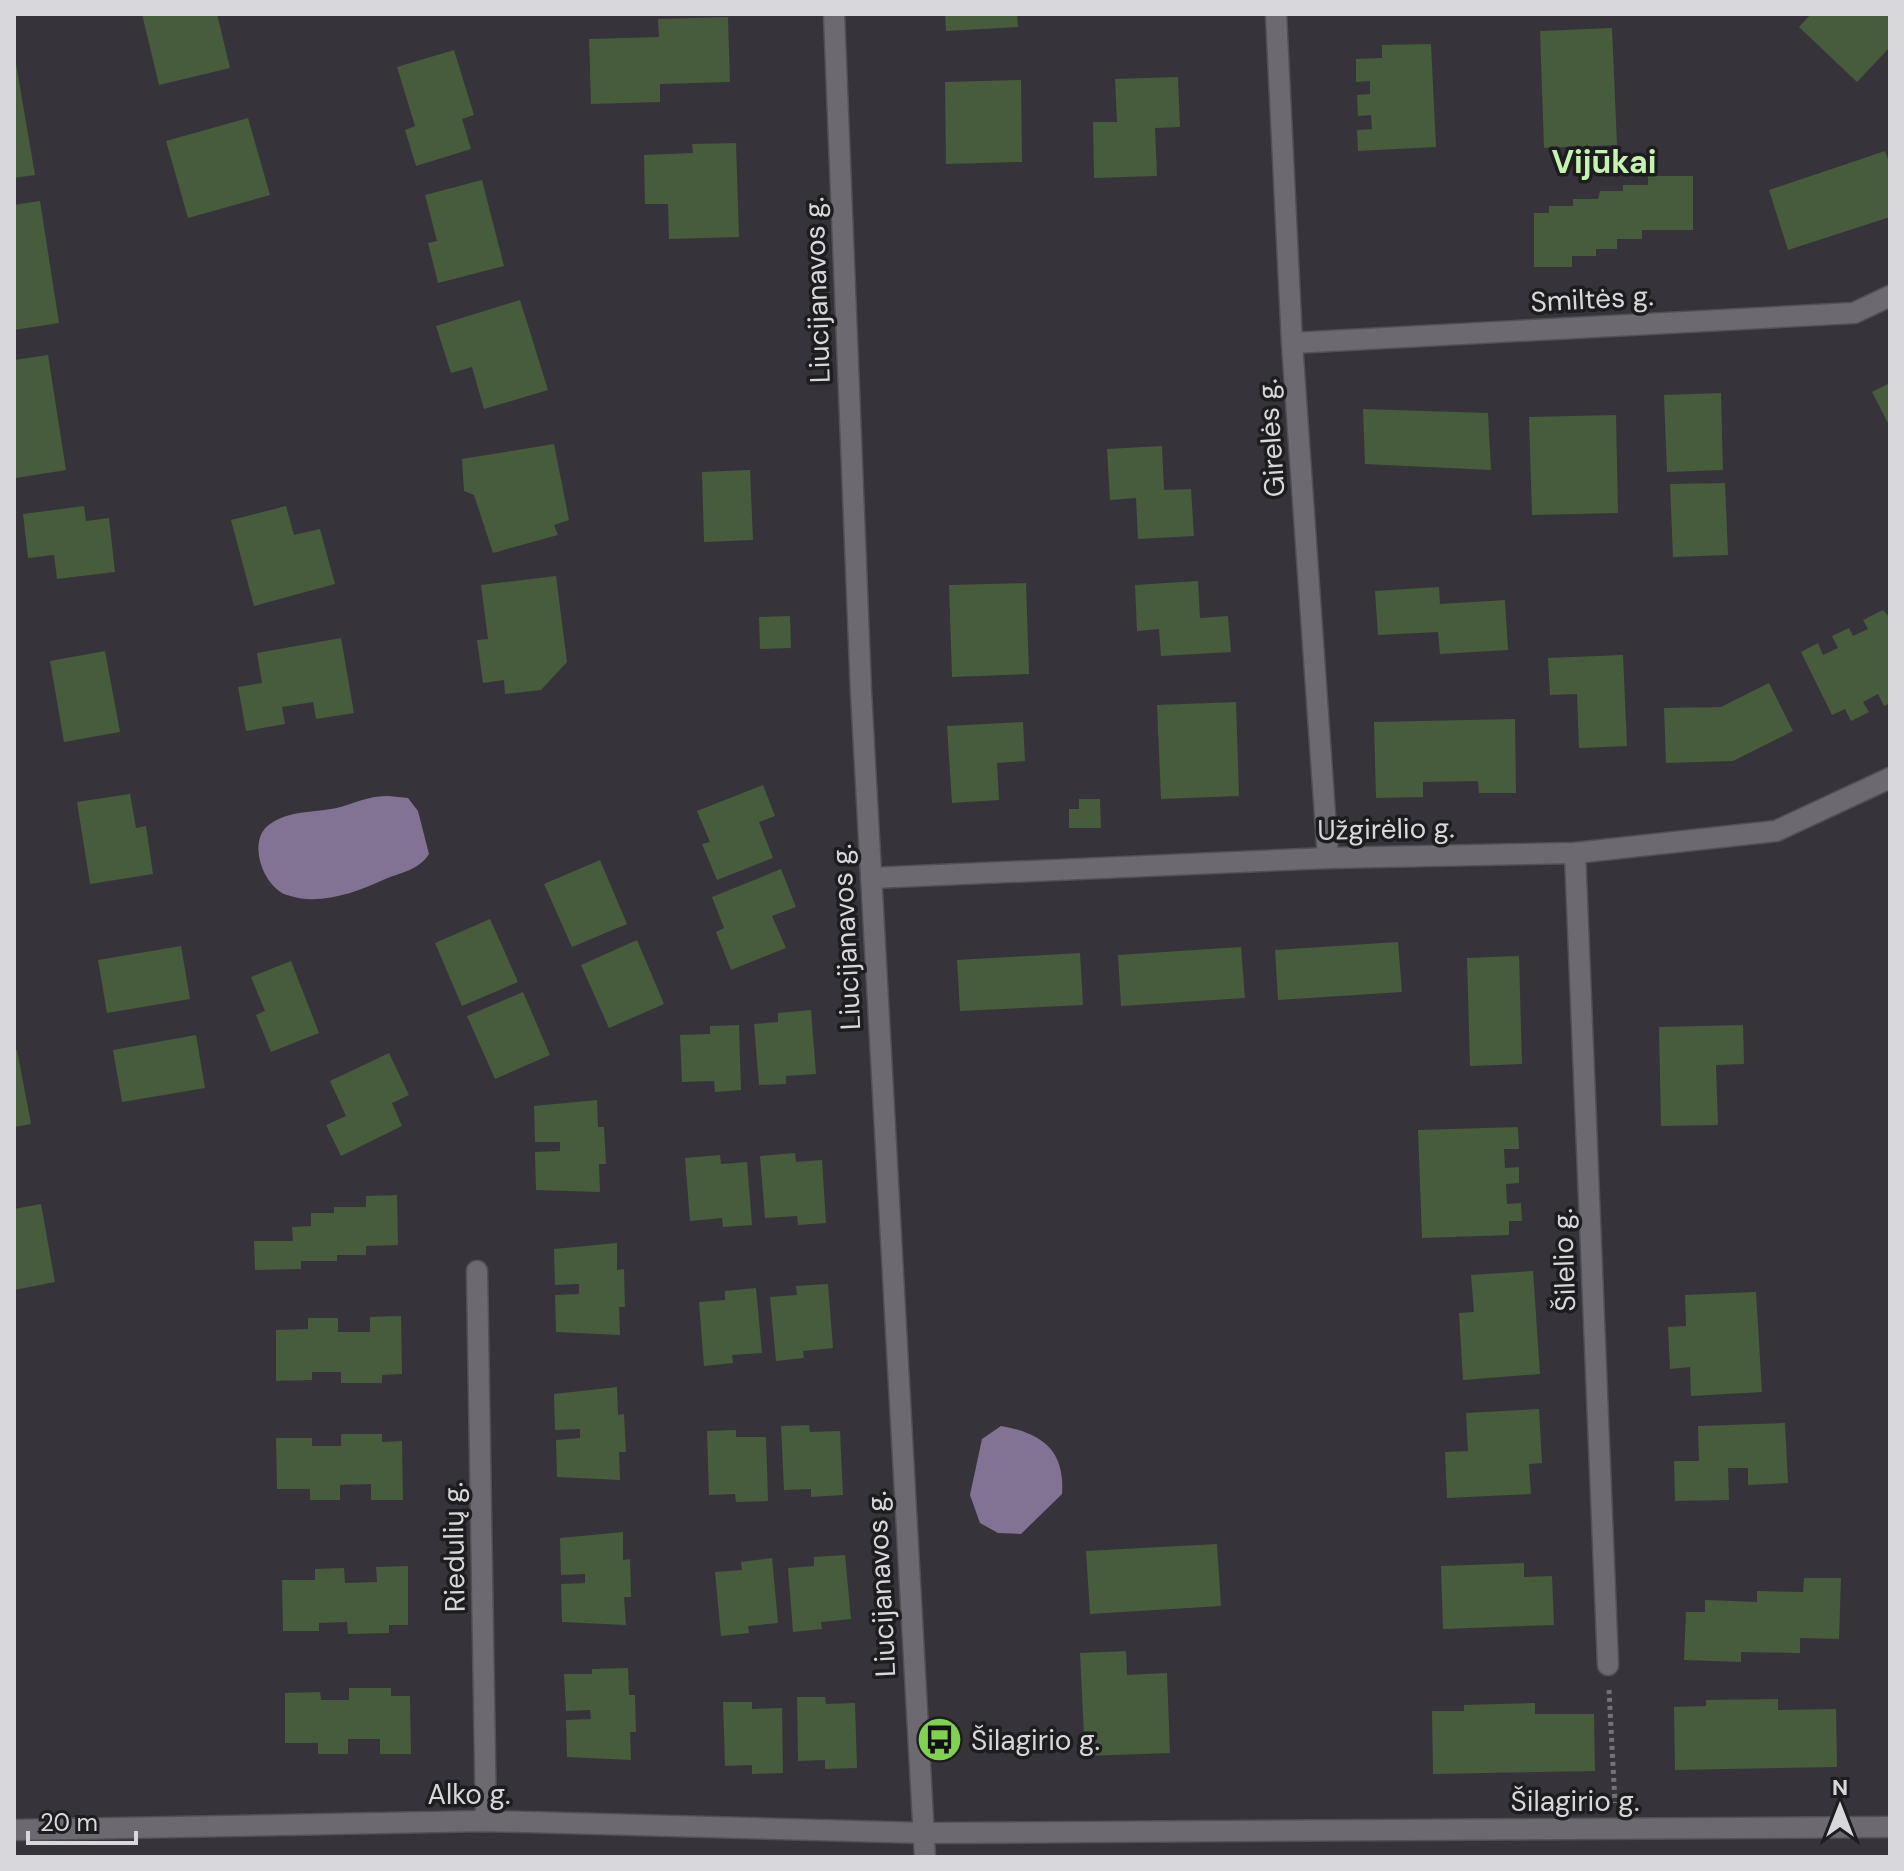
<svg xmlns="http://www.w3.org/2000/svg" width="1904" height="1871" font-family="'DM Sans',sans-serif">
	<rect width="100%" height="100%" fill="#36343a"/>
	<g fill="#827395">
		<path d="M388,796L408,798L418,811L429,854C418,871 401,872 383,880C355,893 318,906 287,895C263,887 246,840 270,824C293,808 322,814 347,805C362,800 372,796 388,796Z"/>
		<path d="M1001,1426C1042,1433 1065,1450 1062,1494L1021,1534L998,1533L980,1523L970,1495L982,1439Z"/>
	</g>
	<g fill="#475b3d">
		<path d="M142,14H217L230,68L159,85Z"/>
		<path d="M945,14H1017L1018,27L946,31Z"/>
		<path d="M1811,14H1890V47L1857,82L1799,27Z"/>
		<path d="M728,17L730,82L660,84V102L591,104L589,39L659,37L658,19Z"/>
		<path d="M1612,28L1617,145L1544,148L1540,31Z"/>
		<path d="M1431,44L1436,147L1358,151L1357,130L1372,129L1371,115L1358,116L1357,95L1370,94V81L1356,82V59L1382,58V45Z"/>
		<path d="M454,50L474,115L462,119L471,149L416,166L405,130L415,126L397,67Z"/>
		<path d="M14,52L35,175L14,178Z"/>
		<path d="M1178,77L1180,127L1155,128L1157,176L1094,178L1093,122H1117L1115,79Z"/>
		<path d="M1021,80L1022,162L946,164L945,82Z"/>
		<path d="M248,118L270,195L188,218L166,141Z"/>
		<path d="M736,143L739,237L669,239L668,204H645L644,155L693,153L692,144Z"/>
		<path d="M1885,151L1890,165V217L1788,250L1769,190Z"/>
		<path d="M1648,176H1693V230H1642V239H1617V249H1596V256H1572V267H1534V213H1549V206H1573V199H1598L1600,191H1623V185H1648Z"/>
		<path d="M482,180L504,266L438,283L428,243L437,241L425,195Z"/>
		<path d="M40,201L59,323L14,330V205Z"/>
		<path d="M520,300L548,390L484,409L472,367L451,373L436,326Z"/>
		<path d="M48,355L66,470L16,478L14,360Z"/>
		<path d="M1890,383V427L1872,392Z"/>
		<path d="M1721,393L1723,470L1667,472L1664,395Z"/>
		<path d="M1363,409L1488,413L1491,470L1365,464Z"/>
		<path d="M1616,415L1618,513L1532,515L1529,417Z"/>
		<path d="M554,444L569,520L554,525L558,535L493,553L474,495L464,491L462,459Z"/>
		<path d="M1162,446L1164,490L1191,489L1194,536L1138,539L1136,498L1110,500L1107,449Z"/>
		<path d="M750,470L753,540L704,542L702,472Z"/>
		<path d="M1725,483L1728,555L1673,557L1670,484Z"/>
		<path d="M84,506L86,521L109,518L115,572L57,579L54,555L28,558L23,514Z"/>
		<path d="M286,506L294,535L320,529L335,584L254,606L231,520Z"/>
		<path d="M556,576L567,662L541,690L505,694L504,680L483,683L477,640L488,639L481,585Z"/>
		<path d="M1198,581L1200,618L1228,616L1231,652L1161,656L1159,629L1137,631L1135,585Z"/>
		<path d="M1026,583L1029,674L952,677L949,585Z"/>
		<path d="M1439,587L1440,604L1505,600L1508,650L1440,654L1438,632L1378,635L1375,591Z"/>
		<path d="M1883,610L1890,618V703L1884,706L1878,694L1863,702L1869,712L1851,721L1845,709L1832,715L1801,652L1818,643L1823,655L1838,648L1832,636L1849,628L1853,636L1868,629L1863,620Z"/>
		<path d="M790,616L791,648L760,649L759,617Z"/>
		<path d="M341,638L354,713L316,719L313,702L282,707L285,724L246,731L238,687L262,683L257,653Z"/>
		<path d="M105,651L120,732L64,742L50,661Z"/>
		<path d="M1623,655L1627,746L1579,748L1577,694L1550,695L1548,658Z"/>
		<path d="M1769,683L1793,731L1733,761L1666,763L1664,708L1721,707Z"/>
		<path d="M1236,702L1239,796L1161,799L1157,705Z"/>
		<path d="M1515,719L1516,793H1479L1478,781L1423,782V797L1376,798L1374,722Z"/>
		<path d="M1023,722L1025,761L997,763L999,800L952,803L947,726Z"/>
		<path d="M763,785L775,816L759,822L773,858L717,880L702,844L710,842L697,811Z"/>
		<path d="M130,794L136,828L146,826L153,874L90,884L77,802Z"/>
		<path d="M1079,799H1100L1101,828H1069V809H1079Z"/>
		<path d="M600,860L627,924L572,947L544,884Z"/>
		<path d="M781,869L796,907L772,916L786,948L731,970L716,932L724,928L712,897Z"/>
		<path d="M490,919L518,982L462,1006L435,943Z"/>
		<path d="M637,940L664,1004L609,1028L581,965Z"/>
		<path d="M1398,942L1402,992L1278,1000L1275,950Z"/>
		<path d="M181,946L190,999L107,1013L98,960Z"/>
		<path d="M1241,947L1245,998L1121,1006L1118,955Z"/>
		<path d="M1080,953L1083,1005L960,1011L957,960Z"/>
		<path d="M1519,956L1522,1064L1470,1066L1467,958Z"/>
		<path d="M291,961L319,1033L271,1052L256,1015L265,1011L251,977Z"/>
		<path d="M523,992L550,1055L495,1079L467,1016Z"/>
		<path d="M811,1010L816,1074L786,1076V1084L759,1085L754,1024L778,1022V1013Z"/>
		<path d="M739,1025L741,1090L715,1092L714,1081L682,1082L680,1035L710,1034V1026Z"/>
		<path d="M1743,1025L1744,1064L1716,1065L1718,1125L1661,1126L1659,1027Z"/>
		<path d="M196,1035L205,1088L122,1102L113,1050Z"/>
		<path d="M14,1050H17L31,1124L14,1127Z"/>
		<path d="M389,1053L409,1095L392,1103L402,1126L341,1156L326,1125L346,1116L330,1081Z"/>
		<path d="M597,1100L598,1127H604L606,1164H599L600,1192L536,1190L535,1152L560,1151V1142H535L534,1106Z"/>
		<path d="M1518,1127L1519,1149H1504L1505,1168L1519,1167V1183L1506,1184L1507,1204L1521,1203L1522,1221H1509V1235L1422,1238L1418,1130Z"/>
		<path d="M795,1153L796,1162L822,1160L826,1223L798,1225L797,1216L765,1218L760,1156Z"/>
		<path d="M720,1155L721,1164L747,1162L752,1225L723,1227L722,1218L690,1221L685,1158Z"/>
		<path d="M397,1195L398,1245L366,1246V1255H337V1261H301V1269L255,1270L254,1241H293L292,1227L311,1226V1213H334V1207H366V1196Z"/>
		<path d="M41,1204L55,1282L14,1290V1209Z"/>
		<path d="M617,1243V1270L624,1269L625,1307H619L620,1335L556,1332L555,1295L579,1294V1284L555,1285L554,1249Z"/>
		<path d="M1533,1271L1540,1374L1463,1380L1459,1313L1474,1312L1471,1275Z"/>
		<path d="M828,1284L833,1348L803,1351L804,1358L776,1361L770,1297L797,1295L796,1286Z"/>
		<path d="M756,1288L762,1353L732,1355L733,1363L704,1366L699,1302L725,1300V1291Z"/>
		<path d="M1756,1292L1762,1392L1691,1396L1690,1367L1670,1369L1668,1327L1686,1326L1685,1295Z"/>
		<path d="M401,1316L402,1374L382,1375V1383H341V1372H312V1380L276,1381V1330L308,1329V1318H338V1332H370V1317Z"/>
		<path d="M617,1387L618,1415L624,1414L626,1452H619L620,1480L557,1477L556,1440L580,1438V1429L555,1430L554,1394Z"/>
		<path d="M1539,1409L1542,1463L1529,1464L1531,1494L1447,1498L1445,1452L1468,1451L1466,1413Z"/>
		<path d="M1785,1423L1788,1483L1748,1485V1468H1728L1729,1500L1675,1501L1674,1461H1699L1698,1426Z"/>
		<path d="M809,1425L810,1432L840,1431L843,1495L811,1497V1489L784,1490L781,1426Z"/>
		<path d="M736,1430V1437H766L768,1501L736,1502L735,1494L709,1495L707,1431Z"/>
		<path d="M341,1434H382V1442L402,1441L403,1500H371V1484L340,1485V1500H310V1489H277L276,1438H312V1446H341Z"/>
		<path d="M623,1532V1560L630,1559L631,1597H624L626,1625L562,1622L561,1584L585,1583V1574L561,1575L560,1538Z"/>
		<path d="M1217,1544L1221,1606L1090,1614L1086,1551Z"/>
		<path d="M845,1555L851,1619L821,1622L822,1629L793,1632L788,1568L814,1566V1557Z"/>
		<path d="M772,1558L778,1623L748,1626L749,1633L721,1636L715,1572L742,1570L741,1562Z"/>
		<path d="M1524,1563V1577L1552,1576L1554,1625L1443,1629L1441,1566Z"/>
		<path d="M408,1566V1625H389V1633L348,1634L347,1622L319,1623V1631H283L282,1580H315V1569L344,1568L345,1583L377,1582L376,1567Z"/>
		<path d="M1804,1578H1841L1839,1639L1800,1638V1653L1741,1652V1662L1684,1660L1686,1612H1705V1600L1757,1602V1591L1803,1592Z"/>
		<path d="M1126,1651L1127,1675L1167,1673L1170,1753L1085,1756L1080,1653Z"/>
		<path d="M628,1668L629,1695H635L636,1732H630L631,1760L567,1757L566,1720L591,1719L590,1710L566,1711L564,1674H592V1669Z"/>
		<path d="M349,1688H391V1696H410L411,1754H380V1739H348V1754H318V1743H285V1693L320,1692L321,1700H349Z"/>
		<path d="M797,1697H825L826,1704L855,1703L857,1768L825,1769V1760L798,1761Z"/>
		<path d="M1778,1699V1710L1836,1709L1837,1767L1675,1770L1674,1707L1706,1706V1700Z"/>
		<path d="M723,1702H752V1709L782,1708L783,1773L752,1774V1765L725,1766Z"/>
		<path d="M1535,1703V1714H1594L1595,1771L1433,1774L1432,1711H1464V1705Z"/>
	</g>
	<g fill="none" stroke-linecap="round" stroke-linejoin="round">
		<defs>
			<g id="minor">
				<path d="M834,14L861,692L925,1857"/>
				<path d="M1276,14L1292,343L1328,858"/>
				<path d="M1292,343L1854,313L1890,296"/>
				<path d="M1575,853L1608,1665"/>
				<path d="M871,878L1328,858L1575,853L1776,831L1890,778"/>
				<path d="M477,1271L486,1821"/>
				<path d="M14,1830L486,1821L924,1833L1890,1827"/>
			</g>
		</defs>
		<use href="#minor" stroke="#525055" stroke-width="23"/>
		<path stroke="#737277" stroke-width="5" stroke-dasharray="4 4" stroke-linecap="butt" d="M1609,1690L1615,1803"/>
		<use href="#minor" stroke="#6d6971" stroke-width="20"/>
	</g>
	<defs>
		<symbol id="bus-disc" viewBox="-11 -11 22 22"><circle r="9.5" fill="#80d051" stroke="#1d1c1f"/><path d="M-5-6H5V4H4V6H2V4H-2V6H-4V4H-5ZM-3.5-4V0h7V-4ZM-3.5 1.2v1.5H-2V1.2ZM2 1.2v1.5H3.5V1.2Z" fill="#111"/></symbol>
	</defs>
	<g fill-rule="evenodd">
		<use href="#bus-disc" x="914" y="1714" width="51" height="51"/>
	</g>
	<g text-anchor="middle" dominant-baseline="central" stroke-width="7" stroke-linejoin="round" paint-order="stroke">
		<g font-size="28" fill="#d8d7db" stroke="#1d1c1f">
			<text transform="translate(817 290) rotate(-92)">Liucijanavos g.</text>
			<text transform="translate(1592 299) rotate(-3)">Smiltės g.</text>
			<text transform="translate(1271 438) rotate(-94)">Girelės g.</text>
			<text transform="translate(1386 829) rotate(-1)">Užgirėlio g.</text>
			<text transform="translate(846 937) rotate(-93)">Liucijanavos g.</text>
			<text transform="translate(1564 1260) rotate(-92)">Šilelio g.</text>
			<text transform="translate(454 1547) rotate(-91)">Riedulių g.</text>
			<text transform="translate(881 1584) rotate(-93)">Liucijanavos g.</text>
			<text x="469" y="1794">Alko g.</text>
			<text x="1575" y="1801">Šilagirio g.</text>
		</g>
		<g font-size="28" fill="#d8d7db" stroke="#1d1c1f" text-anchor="start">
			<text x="971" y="1740">Šilagirio g.</text>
		</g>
		<g font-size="32" font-weight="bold" fill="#c6f3b1" stroke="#1d1c1f">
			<text x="1604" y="162">Vijūkai</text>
		</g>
	</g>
	<rect width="1904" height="1871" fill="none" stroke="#d8d7db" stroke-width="32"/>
	<g transform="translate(1840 1807)" stroke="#1d1c1f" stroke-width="6" paint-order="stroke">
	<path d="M0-6L14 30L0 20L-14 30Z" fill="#d8d7db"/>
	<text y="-12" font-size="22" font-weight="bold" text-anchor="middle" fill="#d8d7db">N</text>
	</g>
	<path d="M28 1831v12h108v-12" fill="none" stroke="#d8d7db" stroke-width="4"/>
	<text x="40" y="1831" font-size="24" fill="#d8d7db" stroke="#1d1c1f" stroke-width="6" paint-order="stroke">20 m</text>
</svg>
